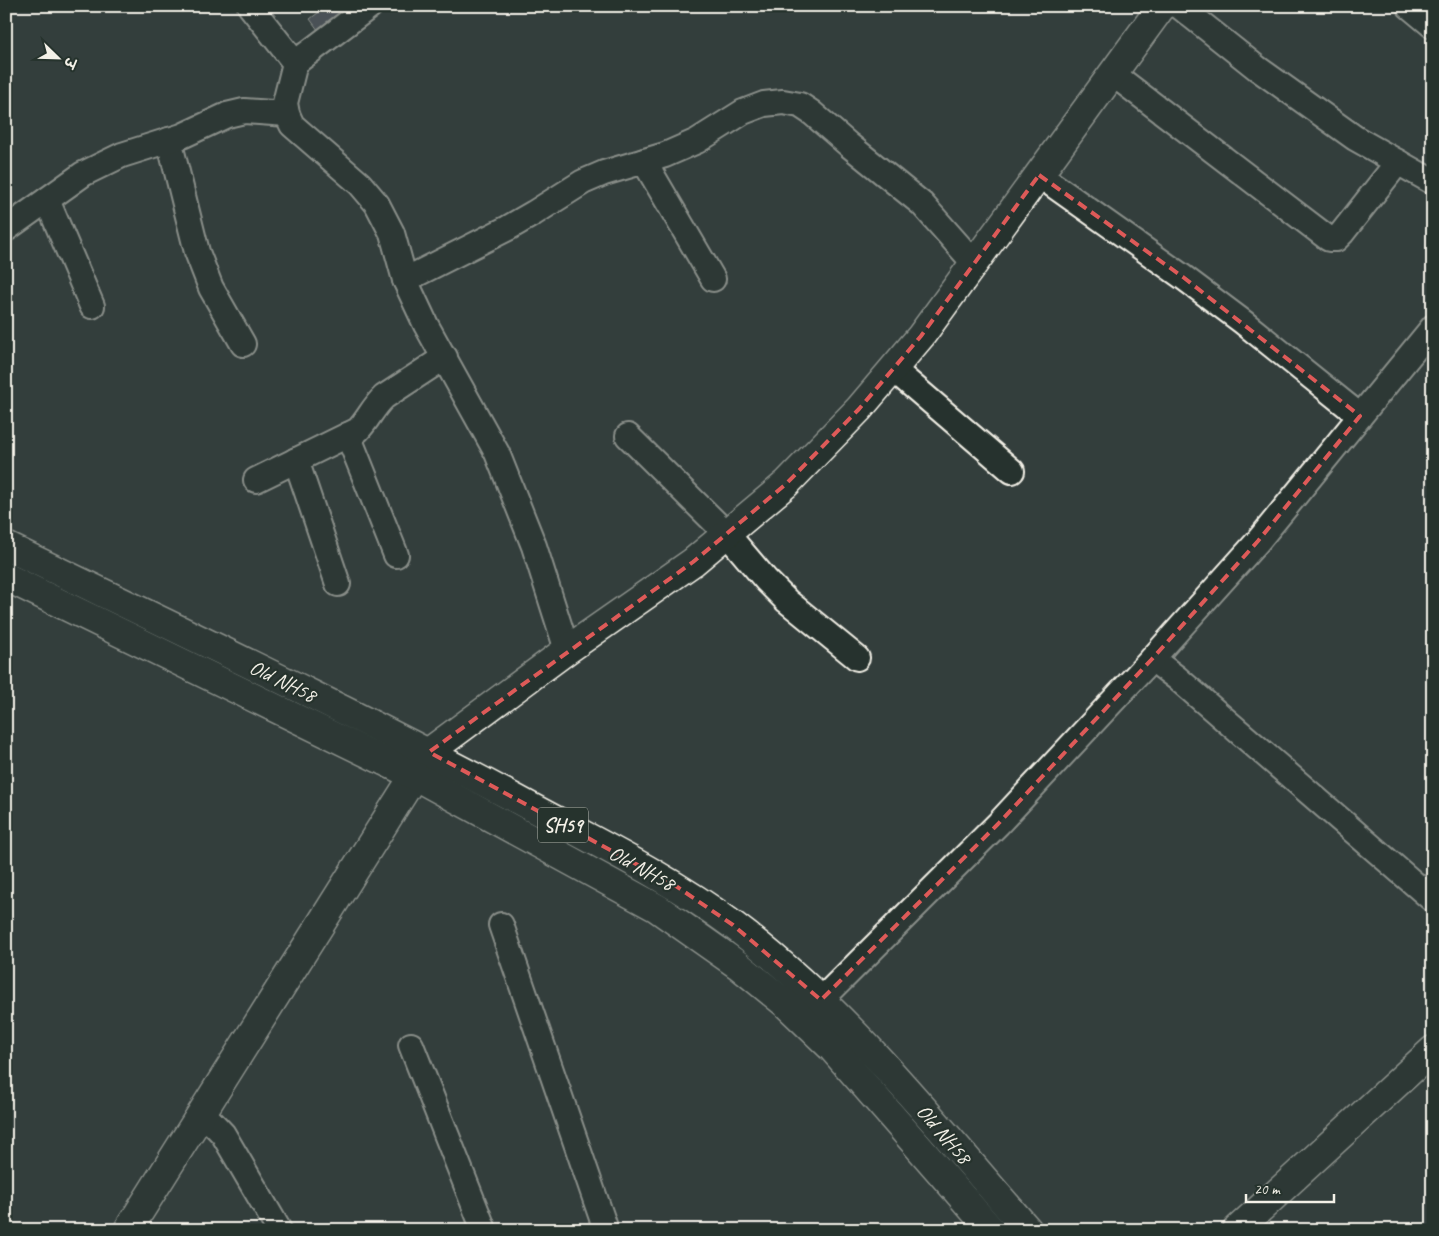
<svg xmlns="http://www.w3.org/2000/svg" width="1439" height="1236" font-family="Caveat,'Playpen Sans Deva',sans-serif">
	<rect width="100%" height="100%" fill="#333e3c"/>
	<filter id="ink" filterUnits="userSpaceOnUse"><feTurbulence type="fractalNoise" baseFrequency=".02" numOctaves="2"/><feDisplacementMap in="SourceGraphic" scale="10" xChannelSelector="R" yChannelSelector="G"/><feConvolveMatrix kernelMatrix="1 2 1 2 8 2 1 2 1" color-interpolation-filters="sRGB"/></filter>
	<g filter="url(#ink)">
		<path fill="#666976" stroke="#f4f1e8" d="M327,6H350L321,34L310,19Z"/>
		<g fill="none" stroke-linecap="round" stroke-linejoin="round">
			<defs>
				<g id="minor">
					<path d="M250,6L295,63L285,103L287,114L292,125L360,184L377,204L392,233L405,280L426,325L497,453L534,546L567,650"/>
					<path d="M1179,6L1257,68L1355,138L1433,182"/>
					<path d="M1409,6L1433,26"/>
					<path d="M295,63L370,6"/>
					<path d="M1113,74L1329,239H1336L1342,233L1398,162"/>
					<path d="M169,140L197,252L211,288L243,344"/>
					<path d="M644,161L713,279"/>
					<path d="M1039,175L1183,277L1243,322L1360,416"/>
					<path d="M47,200L92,306"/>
					<path d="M6,229L83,174L122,155L182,136L227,115L244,111L287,114"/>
					<path d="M405,280L508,228L534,213L583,182L604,173L665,155L697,141L743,112L764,104L783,102L800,105L812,113L849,145L922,204L974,263"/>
					<path d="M1433,327L1258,541L1152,659L1177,678L1433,900"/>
					<path d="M893,369L1012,471"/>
					<path d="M348,435L396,555"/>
					<path d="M628,436L727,534L766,580L787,601L857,658"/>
					<path d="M296,460L338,584"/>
					<path d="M256,480L358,430C368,420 373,407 384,397L445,357"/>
					<path d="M501,925L606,1230"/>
					<path d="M821,1000L998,824L1152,659"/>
					<path d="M411,1045L484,1230"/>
					<path d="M202,1112L223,1134L279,1230"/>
				</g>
				<path id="tertiary" d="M1237,1230L1433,1050"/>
				<path id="secondary" d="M128,1230L429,752L567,650L693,562L786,484L859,409L921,336L1162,6"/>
				<g id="primary">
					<path d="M6,546C177,629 349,710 516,799C589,839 666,875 733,925C847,1010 935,1124 1028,1230"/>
					<path d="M6,577L415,776L657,908L738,965L786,1004L833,1049L991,1230"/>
				</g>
			</defs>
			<use href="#minor" stroke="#f4f1e8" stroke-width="28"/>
			<use href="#tertiary" stroke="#f4f1e8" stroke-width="31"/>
			<use href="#secondary" stroke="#f4f1e8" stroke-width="31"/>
			<use href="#primary" stroke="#f4f1e8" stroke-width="31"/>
			<use href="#minor" stroke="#26332d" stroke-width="24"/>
			<use href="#tertiary" stroke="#26332d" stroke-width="28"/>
			<use href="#secondary" stroke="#26332d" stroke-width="28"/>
			<use href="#primary" stroke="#26332d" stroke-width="28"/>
		</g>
	</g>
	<path d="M0 0H1439V1236H0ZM1039,175L1183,277L1360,416L1258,541L1152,659L998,824L821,1000L733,925L673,884L429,752L693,562L786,484L859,409L921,336Z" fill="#333e3c" fill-opacity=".55" fill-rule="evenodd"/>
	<path fill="none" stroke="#de5a58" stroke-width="4" stroke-dasharray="10 6" stroke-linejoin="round" d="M1039,175L1183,277L1360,416L1258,541L1152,659L998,824L821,1000L733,925L673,884L429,752L693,562L786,484L859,409L921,336Z"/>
	<g text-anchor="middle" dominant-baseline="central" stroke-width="4.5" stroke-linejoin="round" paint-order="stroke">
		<rect fill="#26332d" stroke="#b6b8b0" stroke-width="1" x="538" y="807.5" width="50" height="35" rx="4"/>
		<g font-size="20" font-weight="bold" fill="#f4f1e8">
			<text x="563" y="825">SH59</text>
		</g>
		<g font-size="21" fill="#f4f1e8" stroke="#26332d">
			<text transform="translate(283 681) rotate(26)">Old NH58</text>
			<text transform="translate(642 868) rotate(29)">Old NH58</text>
			<text transform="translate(944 1134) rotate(49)">Old NH58</text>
		</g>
	</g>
	<rect width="1439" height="1236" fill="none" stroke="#26332d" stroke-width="25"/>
	<rect x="12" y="12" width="1414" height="1211" fill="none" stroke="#f4f1e8" stroke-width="2" filter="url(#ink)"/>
	<g transform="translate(58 58) rotate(113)" stroke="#26332d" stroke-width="4" paint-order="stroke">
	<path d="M0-4L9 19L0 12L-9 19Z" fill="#f4f1e8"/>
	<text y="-8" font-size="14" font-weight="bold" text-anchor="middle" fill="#f4f1e8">उ</text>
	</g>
	<path d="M1246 1194v8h88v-8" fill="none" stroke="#f4f1e8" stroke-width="2.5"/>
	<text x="1254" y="1194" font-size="15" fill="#f4f1e8" stroke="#26332d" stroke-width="4" paint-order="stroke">20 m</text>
</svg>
